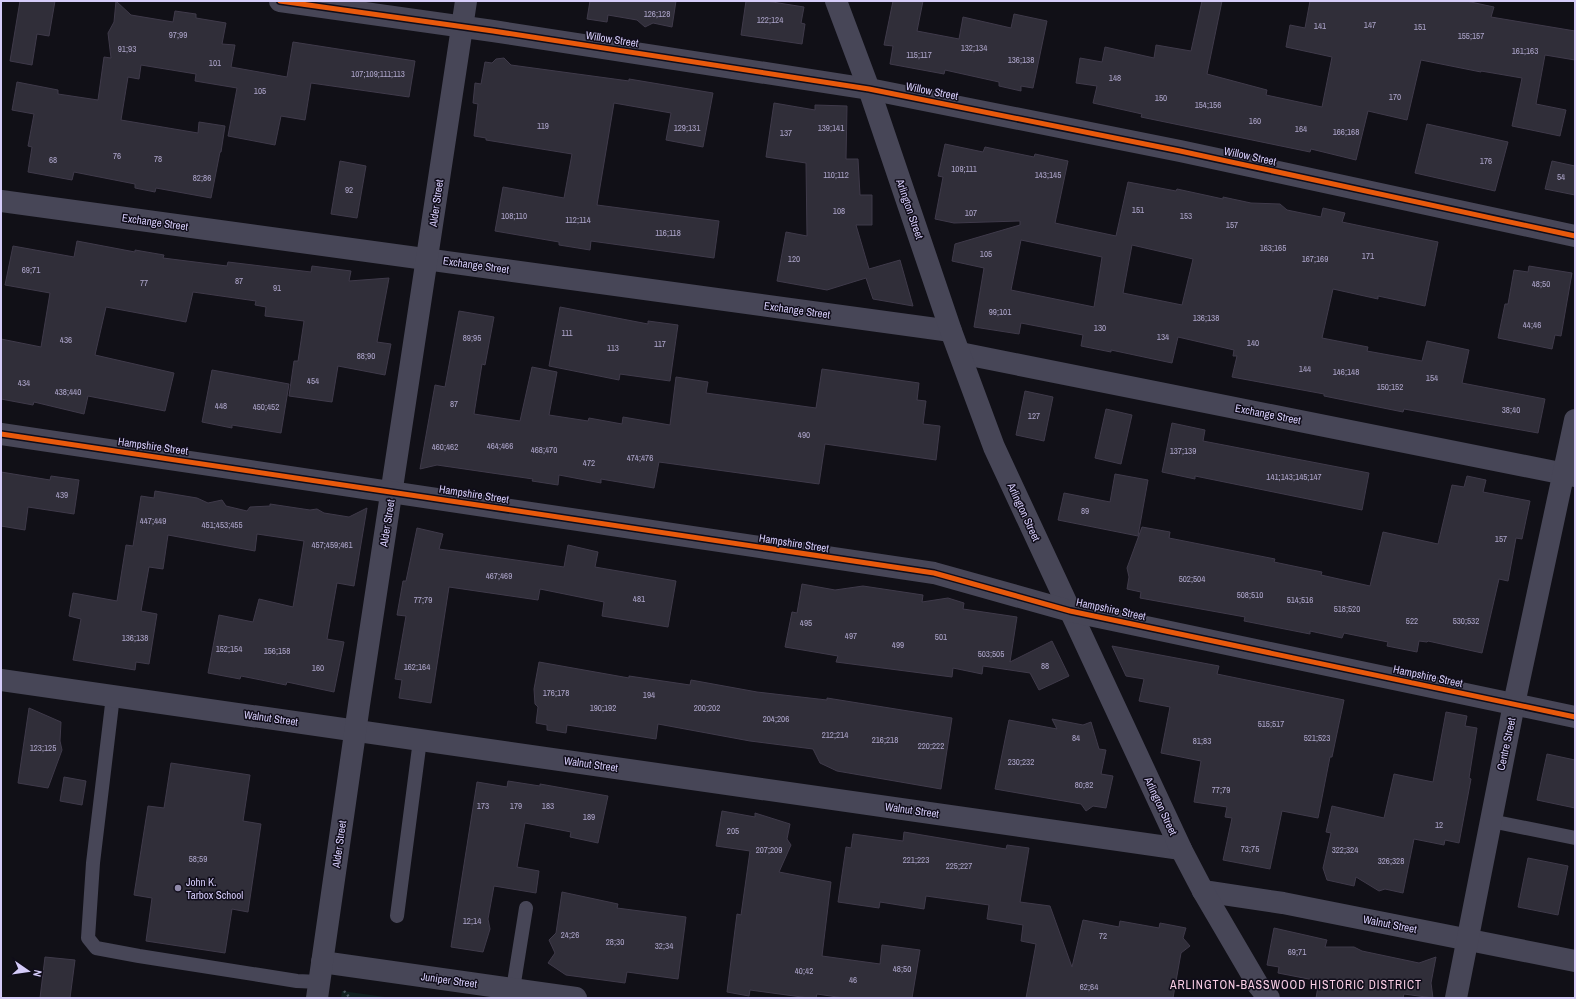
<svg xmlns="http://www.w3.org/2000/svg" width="1576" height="999" font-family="'Archivo Narrow',sans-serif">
	<rect width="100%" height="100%" fill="#111017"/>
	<path fill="#112021" d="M342,991L392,998H341Z"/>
	<g fill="#302e39" stroke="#3f3a4a" fill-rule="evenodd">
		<path d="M20,1H55L49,36L37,34L32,65L10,61Z"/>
		<path d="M116,1L131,15L173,22L175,11L196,14V18L226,23L222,44L235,45L231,67L287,77L293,42L415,61L409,97L311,83L305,120L281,116L275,145L228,136L237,88L195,81L196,74L141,65L139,79L128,77L121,120L198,133L199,122L225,126L221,152H220L211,198L156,188L155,192L135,188V184L74,172L72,180L28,172L32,147L28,146L34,114L12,110L17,82L58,90V94L98,100L104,57L111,58L108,33L114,22Z"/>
		<path d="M590,1H676L672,27L653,23L645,27L637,20L608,15L607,22L587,19Z"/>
		<path d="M746,1H766L804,7L801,23L805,24L802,44L741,35Z"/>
		<path d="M893,1H923L917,31L959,39L963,17L1011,28L1014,14L1047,21L1033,88L1021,86V91L999,86V82L945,70L944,74L890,64L893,46L884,45Z"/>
		<path d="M1202,1H1222L1207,74L1267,90L1266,95L1322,107L1332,57L1286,47L1290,25L1305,28L1310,1H1466L1494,7L1491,17L1575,31V60L1545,55L1536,104L1566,110L1560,136L1512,126L1522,78L1481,71V72L1421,60L1407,120L1368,111L1356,160L1311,149L1310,152L1141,117L1142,114L1093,103L1097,86L1076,83L1080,58L1102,62L1105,47L1154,58L1156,45L1191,51Z"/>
		<path d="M504,58L511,65L629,81V79L713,93L703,147L666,140L671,113L614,103L597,205L719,221L714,258L591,241L590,250L559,245V242L495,231L503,187L564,198L572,154L486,140V138L474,136L478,104L473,103L475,83L481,84L485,62L492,63L496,59Z"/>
		<path d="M774,103L815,110V105L847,106L846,159H858L860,195H872V225H856L869,269L900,260L913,306L873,299L866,278L827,290L777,281L786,232L807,236L806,163L766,157Z"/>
		<path d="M1427,124L1508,142L1495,191L1415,173Z"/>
		<path d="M945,144L983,152L985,147L1034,157L1035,154L1068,161L1055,223L1116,236L1128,182L1176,191L1177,189L1223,199V197L1251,203L1280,204L1287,210L1321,217L1323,208L1345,213L1342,222L1438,242L1425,306L1378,296V299L1333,289L1322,338L1368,347L1367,351L1422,361L1427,341L1469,350L1462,383L1545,399L1538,433L1404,409L1403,412L1324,396V394L1232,377L1237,356H1233L1234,350L1178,337L1172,363L1111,350V352L1081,346L1083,335L1021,323L1019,334L974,327L984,268L952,261L955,244L1020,225V221L954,223L935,219L943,177L938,176ZM1021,240L1102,257L1094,307L1011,290ZM1132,245L1193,259L1182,305L1123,293Z"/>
		<path d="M340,161L366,166L357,218L331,214Z"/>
		<path d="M1552,161L1575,166V195L1545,189Z"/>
		<path d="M77,241L135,252V250L164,255L163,258L227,266L228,262L311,272L312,266L351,271L349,281L389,278L377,342L391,344L385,375L338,366L332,402L289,396L294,361H298L304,321L265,316L266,307L255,305L256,301L193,292L186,322L106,307L95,355L174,373L165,411L88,396L84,414L34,402L33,405L1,399V339L41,347L50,293L5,285L13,246L74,257Z"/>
		<path d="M1529,266L1572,273L1561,336L1555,335L1552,349L1498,338L1505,304H1508L1514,270L1528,272Z"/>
		<path d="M560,307L648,324V321L678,325L670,381L620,374L619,380L549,366Z"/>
		<path d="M459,311L494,317L485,365L482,364L474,414L520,421L532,367L557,372L549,415L588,421L589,418L622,424L623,417L670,425L676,377L708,382L706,393L816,408L822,369L919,383L917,400L926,401L923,424L940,426L936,460L825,444L819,484L659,462L654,488L601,479V483L559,475L558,485L532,481L533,479L437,465L420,469L435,385L445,387Z"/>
		<path d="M212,370L289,384L281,433L232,425V428L202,422Z"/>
		<path d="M1025,391L1053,397L1044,441L1016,435Z"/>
		<path d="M1106,409L1132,415L1121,464L1095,458Z"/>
		<path d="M1172,423L1205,430L1203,441L1369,473L1362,510L1195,476V479L1162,472Z"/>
		<path d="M1,472L50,480L51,476L79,480L74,514L28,507L25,530L1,526Z"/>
		<path d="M1115,474L1148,480L1138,536L1058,520L1064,493L1110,502Z"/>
		<path d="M1467,476L1486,480L1483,492L1530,501L1522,539L1516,538L1508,581L1499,579L1482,653L1428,641L1427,642L1419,641L1417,652L1387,646L1388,642L1344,633L1342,638L1310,631V634L1244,621L1245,617L1140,598L1141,592L1127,589L1129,577L1127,568L1142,527L1170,532L1169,538L1275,559L1274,562L1322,572L1321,575L1370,586L1383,532L1438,544L1452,485L1464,487Z"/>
		<path d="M155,491L197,498L208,503L222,500L226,506L247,511L250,507L270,506V504L310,510L317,509L324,513L349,517L367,508L354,586L337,583L327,639L344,642L334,692L287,682L286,685L241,676L240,679L208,673L219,615L253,622L259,599L293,607L304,541L257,534L255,551L168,535L163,569L149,567L141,611L157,614L149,664L136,662L135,670L73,660L81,619L69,616L73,593L117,601L126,545L133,546L141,496L154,498Z"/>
		<path d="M417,528L443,534L439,549L564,567L568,545L598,552L595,567L676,581L668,627L602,616L604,602L540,589L538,600L449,587L431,703L399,698L402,680L395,679L406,616L397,615L403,581H406Z"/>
		<path d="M802,584L835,590L863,586L923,595L922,602L948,598L964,603L963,609L1017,617L1010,662L1052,641L1069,676L1039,690L1030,673L983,666L982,674L953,668L952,677L836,662L838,656L785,647L792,612L797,613Z"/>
		<path d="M1112,646L1219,666L1217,674L1344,700L1332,757H1330L1318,818L1282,811L1270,869L1223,860L1232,818L1225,817L1227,807L1194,802L1201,761L1161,753L1170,707L1139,701L1144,679L1126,676Z"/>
		<path d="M539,662L629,678V676L690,685L691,680L757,692L827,700V698L952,718L941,789L837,771L820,763L813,749L750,741L658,724L656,739L567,725L566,733L547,730V725L536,723L538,707L535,704L534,689Z"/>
		<path d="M29,708L61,722L60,741L62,750L48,788L18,783Z"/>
		<path d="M1446,712L1467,716L1465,726L1477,728L1469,778L1471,779L1459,843L1445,840L1444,845L1414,839L1403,893L1385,889L1379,891L1356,877L1354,886L1327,880L1323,868L1331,833L1326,832L1332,806L1384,818L1394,774L1433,782Z"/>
		<path d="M1052,719L1083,725L1091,722L1099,749L1106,750L1101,774L1113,776L1106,808L1093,806L1086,811L1081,804L995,789L1009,720L1057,729Z"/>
		<path d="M1547,754L1575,760V808L1537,800Z"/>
		<path d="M171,763L250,775L243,821L261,824L248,912L232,909L225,953L146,941L152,898L134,895L148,806L164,808Z"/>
		<path d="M64,777L86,781L82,805L60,801Z"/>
		<path d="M508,781L540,786V784L608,796L598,843L570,837L571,832L525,823L517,867L539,871L536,893L494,886L488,919L490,929L483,952L451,947L477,782L507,787Z"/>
		<path d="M722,811L755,817V813L790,824L787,839L791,845L779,872L831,882L822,956L880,964L882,945L920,950L912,998H844L817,994L816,998H809L750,990L749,996L727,992L737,914L741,915L750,851L716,846Z"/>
		<path d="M904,832L1006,849L1007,845L1029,848L1020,902L1050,906L1072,967L1083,920L1119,927L1120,921L1159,928L1160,923L1186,928L1183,938L1190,946L1181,953L1173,998H1026L1036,944L1021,941L1023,925L987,919L989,905L926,896L924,909L880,902L879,908L838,902L846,847L851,848L853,834L903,841Z"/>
		<path d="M1528,858L1568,866L1558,915L1518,907Z"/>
		<path d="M562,892L618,904L617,908L686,917L678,979L627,972L625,983L566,975L548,963L555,953L549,940L556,933Z"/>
		<path d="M1274,928L1327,940L1325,947H1354L1362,951L1419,963L1436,957L1431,983L1433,998L1404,994L1403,998H1316L1319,981L1278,973L1279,967L1267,965Z"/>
		<path d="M45,957L75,960L70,998H40Z"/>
	</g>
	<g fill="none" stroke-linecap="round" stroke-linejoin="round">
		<path stroke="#4c5762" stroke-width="2.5" stroke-dasharray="2 3" stroke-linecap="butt" d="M344,991L350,998"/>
		<g stroke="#474657" stroke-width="14">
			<path d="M113,696L93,863L88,938L96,948L139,956L297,981L319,982"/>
			<path d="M1491,821L1575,838"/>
			<path d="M397,916L420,740"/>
			<path d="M513,989L526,908"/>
		</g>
		<g stroke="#474657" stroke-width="22">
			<path d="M280,1L493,31L869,89L1180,151L1575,236"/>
			<path d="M1,201L951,331"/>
			<path d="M960,353L1575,476"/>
			<path d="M1,680L1181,849"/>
			<path d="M1203,891L1283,903L1575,961"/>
			<path d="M322,962L576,998"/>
			<path d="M317,998L359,705L466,1"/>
		</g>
		<g stroke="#474657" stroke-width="22">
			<path d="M836,1L869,89L951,331L994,447L1181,849L1203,891L1258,985L1269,998"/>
			<path d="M1,434L934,573L1070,611L1575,717"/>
			<path d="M1456,998L1514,704L1575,420"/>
		</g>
		<defs>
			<g id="cycleway">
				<path d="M280,1L493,31L869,89L1180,151L1575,236"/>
				<path d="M1,434L934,573L1070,611L1575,717"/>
			</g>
		</defs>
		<use href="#cycleway" stroke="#100d1a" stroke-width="8"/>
		<use href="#cycleway" stroke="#e8590c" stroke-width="5"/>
	</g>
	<circle fill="#908aaa" stroke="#100d1a" stroke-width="1.5" cx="178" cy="888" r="4"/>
	<g text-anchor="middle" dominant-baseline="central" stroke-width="3" stroke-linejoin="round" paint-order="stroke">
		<g font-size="9" fill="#aca4c9">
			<text x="657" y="14">126;128</text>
			<text x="770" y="20">122;124</text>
			<text x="1370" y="25">147</text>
			<text x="1320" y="26">141</text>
			<text x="1420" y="27">151</text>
			<text x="178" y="35">97;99</text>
			<text x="1471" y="36">155;157</text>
			<text x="974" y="48">132;134</text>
			<text x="127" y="49">91;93</text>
			<text x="1525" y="51">161;163</text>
			<text x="919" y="55">115;117</text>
			<text x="1021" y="60">136;138</text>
			<text x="215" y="63">101</text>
			<text x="378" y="74">107;109;111;113</text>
			<text x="1115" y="78">148</text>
			<text x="260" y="91">105</text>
			<text x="1395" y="97">170</text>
			<text x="1161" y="98">150</text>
			<text x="1208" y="105">154;156</text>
			<text x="1255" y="121">160</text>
			<text x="543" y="126">119</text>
			<text x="687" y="128">129;131</text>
			<text x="831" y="128">139;141</text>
			<text x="1301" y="129">164</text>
			<text x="1346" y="132">166;168</text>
			<text x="786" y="133">137</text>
			<text x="117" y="156">76</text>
			<text x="158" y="159">78</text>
			<text x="53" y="160">68</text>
			<text x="1486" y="161">176</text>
			<text x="964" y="169">109;111</text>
			<text x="836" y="175">110;112</text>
			<text x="1048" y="175">143;145</text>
			<text x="1561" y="177">54</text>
			<text x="202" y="178">82;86</text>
			<text x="349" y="190">92</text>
			<text x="1138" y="210">151</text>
			<text x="839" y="211">108</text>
			<text x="971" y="213">107</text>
			<text x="514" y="216">108;110</text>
			<text x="1186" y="216">153</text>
			<text x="578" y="220">112;114</text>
			<text x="1232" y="225">157</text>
			<text x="668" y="233">116;118</text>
			<text x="1273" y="248">163;165</text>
			<text x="986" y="254">105</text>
			<text x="1368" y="256">171</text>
			<text x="794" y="259">120</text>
			<text x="1315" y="259">167;169</text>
			<text x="31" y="270">69;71</text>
			<text x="239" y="281">87</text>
			<text x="144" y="283">77</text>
			<text x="1541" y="284">48;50</text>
			<text x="277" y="288">91</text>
			<text x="1000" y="312">99;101</text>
			<text x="1206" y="318">136;138</text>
			<text x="1532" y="325">44;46</text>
			<text x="1100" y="328">130</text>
			<text x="567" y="333">111</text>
			<text x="1163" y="337">134</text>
			<text x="472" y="338">89;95</text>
			<text x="66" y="340">436</text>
			<text x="1253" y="343">140</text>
			<text x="660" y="344">117</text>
			<text x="613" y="348">113</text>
			<text x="366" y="356">88;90</text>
			<text x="1305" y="369">144</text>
			<text x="1346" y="372">146;148</text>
			<text x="1432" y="378">154</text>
			<text x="313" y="381">454</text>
			<text x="24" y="383">434</text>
			<text x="1390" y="387">150;152</text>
			<text x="68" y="392">438;440</text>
			<text x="454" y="404">87</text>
			<text x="221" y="406">448</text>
			<text x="266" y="407">450;452</text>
			<text x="1511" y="410">38;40</text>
			<text x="1034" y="416">127</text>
			<text x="804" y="435">490</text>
			<text x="500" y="446">464;466</text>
			<text x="445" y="447">460;462</text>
			<text x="544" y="450">468;470</text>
			<text x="1183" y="451">137;139</text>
			<text x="640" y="458">474;476</text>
			<text x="589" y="463">472</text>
			<text x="1294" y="477">141;143;145;147</text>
			<text x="62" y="495">439</text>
			<text x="1085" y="511">89</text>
			<text x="153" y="521">447;449</text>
			<text x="222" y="525">451;453;455</text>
			<text x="1501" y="539">157</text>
			<text x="332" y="545">457;459;461</text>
			<text x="499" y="576">467;469</text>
			<text x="1192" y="579">502;504</text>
			<text x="1250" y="595">508;510</text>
			<text x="639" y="599">481</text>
			<text x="423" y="600">77;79</text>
			<text x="1300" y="600">514;516</text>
			<text x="1347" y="609">518;520</text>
			<text x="1412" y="621">522</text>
			<text x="1466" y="621">530;532</text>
			<text x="806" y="623">495</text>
			<text x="851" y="636">497</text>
			<text x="941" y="637">501</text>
			<text x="135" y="638">136;138</text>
			<text x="898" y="645">499</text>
			<text x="229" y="649">152;154</text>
			<text x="277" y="651">156;158</text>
			<text x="991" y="654">503;505</text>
			<text x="1045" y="666">88</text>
			<text x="417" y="667">162;164</text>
			<text x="318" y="668">160</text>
			<text x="556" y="693">176;178</text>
			<text x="649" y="695">194</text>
			<text x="603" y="708">190;192</text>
			<text x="707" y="708">200;202</text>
			<text x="776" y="719">204;206</text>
			<text x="1271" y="724">515;517</text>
			<text x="835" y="735">212;214</text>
			<text x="1076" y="738">84</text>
			<text x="1317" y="738">521;523</text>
			<text x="885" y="740">216;218</text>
			<text x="1202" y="741">81;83</text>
			<text x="931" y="746">220;222</text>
			<text x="43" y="748">123;125</text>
			<text x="1021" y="762">230;232</text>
			<text x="1084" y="785">80;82</text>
			<text x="1221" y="790">77;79</text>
			<text x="483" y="806">173</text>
			<text x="516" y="806">179</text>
			<text x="548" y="806">183</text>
			<text x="589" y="817">189</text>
			<text x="1439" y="825">12</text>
			<text x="733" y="831">205</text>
			<text x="1250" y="849">73;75</text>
			<text x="769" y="850">207;209</text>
			<text x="1345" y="850">322;324</text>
			<text x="198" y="859">58;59</text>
			<text x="916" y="860">221;223</text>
			<text x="1391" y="861">326;328</text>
			<text x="959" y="866">225;227</text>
			<text x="472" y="921">12;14</text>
			<text x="570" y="935">24;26</text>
			<text x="1103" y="936">72</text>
			<text x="615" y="942">28;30</text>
			<text x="664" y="946">32;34</text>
			<text x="1297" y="952">69;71</text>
			<text x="902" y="969">48;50</text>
			<text x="804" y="971">40;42</text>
			<text x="853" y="980">46</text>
			<text x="1089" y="987">62;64</text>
		</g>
		<g font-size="11" fill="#d5ccf9" stroke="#100d1a">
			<text transform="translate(612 39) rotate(9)">Willow Street</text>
			<text transform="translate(932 91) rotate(11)">Willow Street</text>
			<text transform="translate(1250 156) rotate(12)">Willow Street</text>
			<text transform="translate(436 203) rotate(-82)">Alder Street</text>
			<text transform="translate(910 209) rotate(71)">Arlington Street</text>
			<text transform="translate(155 222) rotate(8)">Exchange Street</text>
			<text transform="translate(476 265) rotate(8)">Exchange Street</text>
			<text transform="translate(797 310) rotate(8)">Exchange Street</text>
			<text transform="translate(1268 414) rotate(11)">Exchange Street</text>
			<text transform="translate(153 446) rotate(8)">Hampshire Street</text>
			<text transform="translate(474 494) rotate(9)">Hampshire Street</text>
			<text transform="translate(1024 512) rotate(65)">Arlington Street</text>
			<text transform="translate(387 523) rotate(-81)">Alder Street</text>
			<text transform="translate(794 543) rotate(9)">Hampshire Street</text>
			<text transform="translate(1111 609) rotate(12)">Hampshire Street</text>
			<text transform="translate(1428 676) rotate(12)">Hampshire Street</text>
			<text transform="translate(271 718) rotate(8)">Walnut Street</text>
			<text transform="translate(1506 744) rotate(-78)">Centre Street</text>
			<text transform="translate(591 764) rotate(8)">Walnut Street</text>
			<text transform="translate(1161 806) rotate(65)">Arlington Street</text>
			<text transform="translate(912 810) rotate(8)">Walnut Street</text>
			<text transform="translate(339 844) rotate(-82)">Alder Street</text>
			<text transform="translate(1390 924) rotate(11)">Walnut Street</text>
			<text transform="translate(449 980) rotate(8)">Juniper Street</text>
		</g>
		<g font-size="11" fill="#d5ccf9" stroke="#100d1a" text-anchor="start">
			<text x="186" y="882">John K.<tspan x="186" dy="13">Tarbox School</tspan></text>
		</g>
		<g font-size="12" letter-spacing="1" fill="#f9cee5" stroke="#100d1a">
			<text x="1296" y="985">ARLINGTON-BASSWOOD HISTORIC DISTRICT</text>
		</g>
	</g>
	<rect width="1576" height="999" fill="none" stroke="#d5ccf9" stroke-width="4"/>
	<g transform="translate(28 971) rotate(103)" stroke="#100d1a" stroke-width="3" paint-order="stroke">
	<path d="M0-3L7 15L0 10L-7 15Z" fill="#d5ccf9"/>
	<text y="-6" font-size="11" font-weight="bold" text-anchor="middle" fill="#d5ccf9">N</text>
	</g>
</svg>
